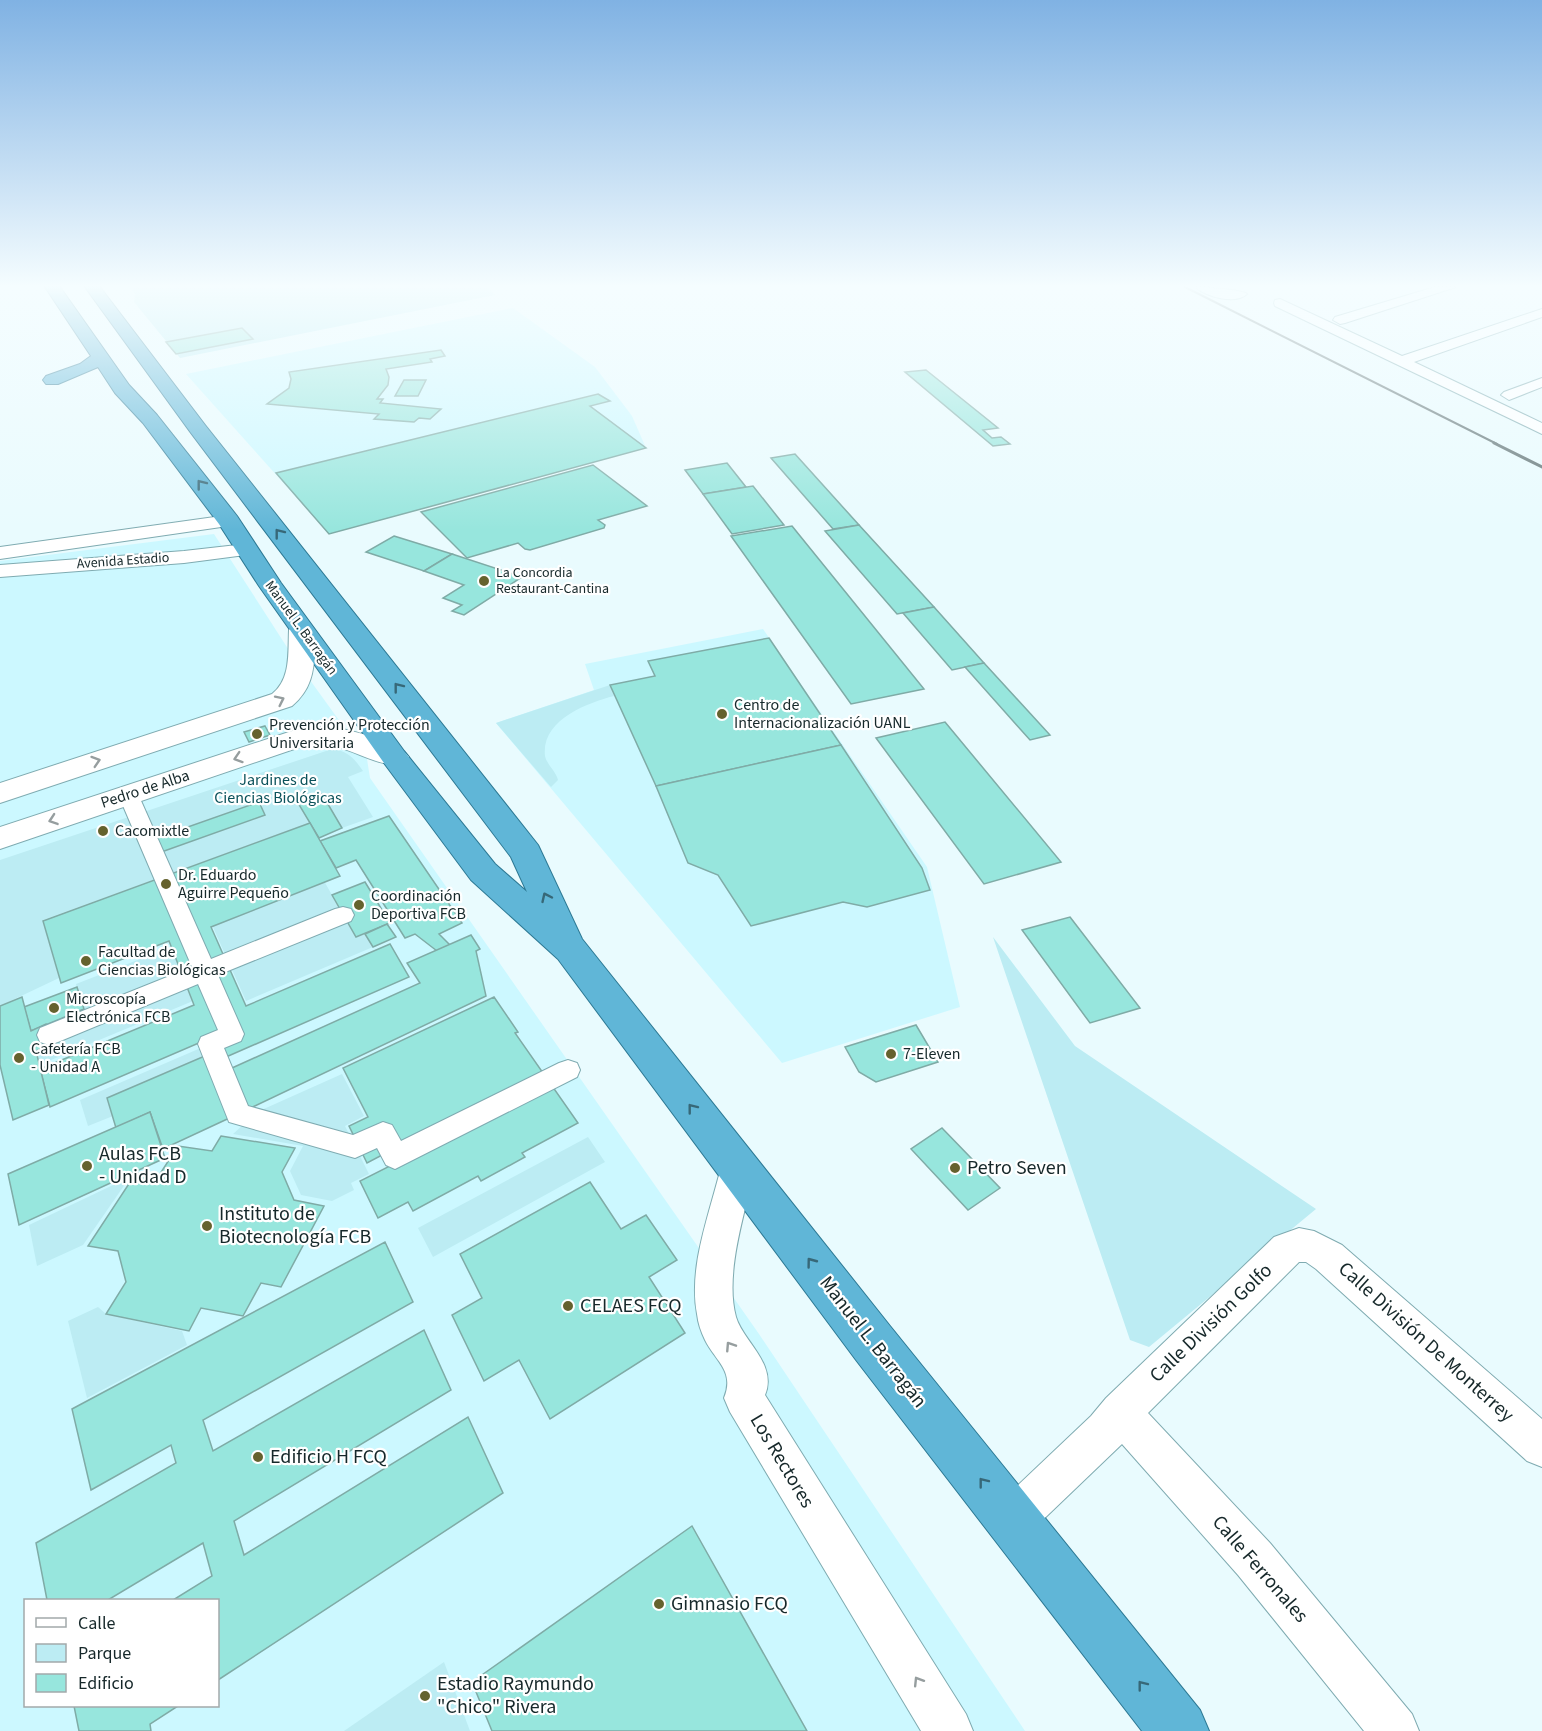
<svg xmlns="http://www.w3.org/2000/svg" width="1542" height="1731" font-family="'Source Sans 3',sans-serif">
	<rect width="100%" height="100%" fill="#e9fbfe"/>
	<g fill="#ccf8ff" fill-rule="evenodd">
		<path d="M513,308L595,367L632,416L646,448L329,534L186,374Z"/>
		<path d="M214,534L294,658L367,759L370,778L759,1334L1025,1731H0V561ZM26,1600H218V1706H26Z"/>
		<path d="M763,629L927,867L960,1007L782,1063L496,723L594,690L585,664Z"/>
	</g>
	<g fill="#bcecf3" fill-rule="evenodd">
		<path d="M131,287H486L495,295L180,358L134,302L135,294Z"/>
		<path d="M610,685L614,696C587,703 541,720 545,756C547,765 556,771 558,780L551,787L496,723Z"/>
		<path d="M332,749C348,751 354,758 363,771L348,777L373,817L342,828L321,794L298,803L310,823L43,920L59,978L0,1006V860ZM259,803L265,815L154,855Z"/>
		<path d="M324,881L356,937L365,934L373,947L246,1001L212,925Z"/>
		<path d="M993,937L1075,1046L1316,1209L1149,1347L1130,1340Z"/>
		<path d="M171,947L193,1001L39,1065L36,1051L51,1045L46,1024L83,1009L76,984Z"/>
		<path d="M210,1044L214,1052L107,1098L113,1116L88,1126L80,1100Z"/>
		<path d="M342,1074L364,1116L345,1126L369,1174L351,1183L354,1190L332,1201L301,1195L290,1171L303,1146L233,1134L257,1112Z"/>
		<path d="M588,1137L605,1162L433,1257L418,1228Z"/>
		<path d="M130,1177L83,1245L37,1266L29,1225Z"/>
		<path d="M98,1307L106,1314L182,1331L187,1345L87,1398L68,1321Z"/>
		<path d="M444,1662L470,1731H344Z"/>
	</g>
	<g fill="#97e6dd" stroke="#7faba6" stroke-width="1.5">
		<path d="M242,328L253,339L176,354L166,342Z"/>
		<path d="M441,350L445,356L430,359L432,362L386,369L389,377L388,385L377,399H383L380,403L441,409L430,419L419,418L414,422L374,419L379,414L267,404L289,388L291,379L289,372Z"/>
		<path d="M926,370L998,428L983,430L992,438L1001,437L1010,444L993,446L905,372Z"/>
		<path d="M404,380H426L418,396H395Z"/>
		<path d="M598,394L610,401L590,406L646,448L329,534L276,473Z"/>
		<path d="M795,454L859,525L833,529L771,458Z"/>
		<path d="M727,463L746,487L703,494L685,470Z"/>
		<path d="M593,465L647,506L598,520L605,525L604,528L530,550L525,549L518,543L467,558L421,512Z"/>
		<path d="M753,486L784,525L732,534L703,494Z"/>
		<path d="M859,525L934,607L897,614L825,531Z"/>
		<path d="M792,526L924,689L851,704L731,536Z"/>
		<path d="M394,536L452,554L424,571L366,552Z"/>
		<path d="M452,554L522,577L464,615L452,611L462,605L443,598L464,585L424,571Z"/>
		<path d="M934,607L984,663L952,670L903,613Z"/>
		<path d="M769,638L841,745L656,786L610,685L655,676L648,661Z"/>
		<path d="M984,663L1050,735L1030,740L965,667Z"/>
		<path d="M945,722L1061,862L984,884L876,738Z"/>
		<path d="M265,726L270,735L249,742L244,732Z"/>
		<path d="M841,745L922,868L930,890L867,907L843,902L751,926L718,875L688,863L656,786Z"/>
		<path d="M322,794L342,828L319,838L298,803Z"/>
		<path d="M259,802L265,815L153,855L148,841Z"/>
		<path d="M389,816L462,923L439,934L450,945L437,951L415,934L405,938L356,860L336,868L320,841Z"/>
		<path d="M310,823L340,876L211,927L246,1006L390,944L409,977L217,1061L208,1039L50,1107L40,1069L194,1005L169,941L61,983L43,921Z"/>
		<path d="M365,882L390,923L356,937L332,895Z"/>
		<path d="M1070,917L1140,1008L1090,1023L1022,930Z"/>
		<path d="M387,924L396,937L373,947L365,934Z"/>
		<path d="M471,935L480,949L476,951L486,996L238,1114L221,1073L420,983L407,963Z"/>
		<path d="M77,987L84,1009L31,1031L24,1007Z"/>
		<path d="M22,997L31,1031L46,1024L51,1045L36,1051L49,1105L13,1120L0,1065V1006Z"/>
		<path d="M494,997L518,1032L515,1033L578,1123L522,1153L525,1157L481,1181L478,1176L413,1211L408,1202L378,1218L360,1181L388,1167L382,1155L367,1163L349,1126L368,1117L343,1068Z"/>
		<path d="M916,1025L938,1062L876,1082L859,1072L845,1047Z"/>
		<path d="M214,1052L238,1114L163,1149L150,1112L116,1128L107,1098Z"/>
		<path d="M150,1112L165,1158L19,1225L8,1174Z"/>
		<path d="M942,1128L1000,1188L968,1210L911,1149Z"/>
		<path d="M221,1136L295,1148L282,1172L294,1200L324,1206L281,1287L261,1283L243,1316L201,1308L189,1331L106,1314L126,1282L118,1251L88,1246L136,1173L158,1177L178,1146L212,1151Z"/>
		<path d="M590,1182L621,1229L646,1215L677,1260L649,1277L685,1333L550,1419L519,1360L484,1381L452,1315L482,1298L460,1254Z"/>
		<path d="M385,1242L413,1302L203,1420L213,1451L424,1330L451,1390L234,1521L244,1555L468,1417L503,1493L218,1680V1600H173L212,1576L203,1543L108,1600H47L36,1543L176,1463L171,1445L91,1490L72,1409Z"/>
		<path d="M692,1526L807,1731H492L472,1682Z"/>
		<path d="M74,1706H178L150,1724L151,1731H79Z"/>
	</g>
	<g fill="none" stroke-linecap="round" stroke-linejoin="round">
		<defs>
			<path id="pedestrian" d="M128,788L135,790L138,794L211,959L335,909L343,907L351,909L354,915L351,921L218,975L244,1034L241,1041L224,1048L248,1106L353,1135L383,1122L392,1125L401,1141L559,1063L568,1060L577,1063L580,1070L577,1077L395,1169L386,1165L377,1148L355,1158L229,1122L198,1044L201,1037L218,1030L198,984L58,1042L49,1045L40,1042L37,1035L40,1028L192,967L118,794L121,790Z"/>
			<g id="minor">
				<path d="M1195,287C1204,287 1243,290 1247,294C1235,305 1207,297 1195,287Z"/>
				<path d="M1435,287H1456L1345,323L1340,324L1333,320L1335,317Z"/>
				<path d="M1280,299L1402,356L1542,309V317L1414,362L1542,423V434L1275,306L1274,303L1275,300Z"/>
				<path d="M1542,378V387L1509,400L1501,395L1504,392Z"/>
				<path d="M229,515L235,517L238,521L235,525L0,559V547Z"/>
				<path d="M246,544L253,546L256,550L253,554L184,563L0,577V565L184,551Z"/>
				<path d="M738,1152L750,1156L755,1167C746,1210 724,1273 736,1317C742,1340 778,1364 765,1395L966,1714L973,1731H921L730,1412L724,1398C735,1371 716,1362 705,1340C701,1332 698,1323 697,1314C688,1266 710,1213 721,1167L726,1156Z"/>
				<path d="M1299,1228L1314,1231L1342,1245L1542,1419V1467L1527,1461L1316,1269L1306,1262H1299L1148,1413L1270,1543L1412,1714L1419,1731H1364L1238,1575L1122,1444L1027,1535L1012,1542L997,1535L990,1520L997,1505L1091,1416L1106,1398L1274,1237Z"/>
			</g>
			<g id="tertiary">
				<path d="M302,622L311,625C316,632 315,640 315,648C314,672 311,690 292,706L0,803V783L272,694C291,679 288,653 289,630L293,625Z"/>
				<path d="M328,726C348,730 397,740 409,757L404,763C377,771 346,740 309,744L0,849V827L295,730Z"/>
			</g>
			<path id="trunk" d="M45,287H60L129,385L157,415L237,516L281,583L404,751L495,864L527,892L511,857L191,433L85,287H100L205,425L538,845L582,939L890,1326L1200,1710L1209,1731H1142L856,1360L558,959L471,880L384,763L259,586L219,524L143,423L115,393L98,367L58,384H46L43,380L46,376L80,364L91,356Z"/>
		</defs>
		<use href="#pedestrian" stroke="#7fabb1" stroke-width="2"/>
		<use href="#minor" stroke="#7fabb1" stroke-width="2"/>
		<use href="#tertiary" stroke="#7fabb1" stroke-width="2"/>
		<use href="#trunk" stroke="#2d7994" stroke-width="2"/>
		<use href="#pedestrian" fill="#fff" fill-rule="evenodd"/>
		<use href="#minor" fill="#fff" fill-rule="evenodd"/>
		<use href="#tertiary" fill="#fff" fill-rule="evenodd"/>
		<use href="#trunk" fill="#60b6d7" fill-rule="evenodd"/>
		<path stroke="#5f7173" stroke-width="2" d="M1185,287L1497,444"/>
		<path stroke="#5f7173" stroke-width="3" d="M1494,443L1542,467"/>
	</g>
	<defs><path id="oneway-chevron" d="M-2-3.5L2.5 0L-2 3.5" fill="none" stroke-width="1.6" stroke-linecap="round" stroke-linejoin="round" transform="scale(1.5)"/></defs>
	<g stroke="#376878">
		<use href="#oneway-chevron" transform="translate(201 484) rotate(-128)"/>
		<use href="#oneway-chevron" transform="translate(279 533) rotate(-128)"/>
		<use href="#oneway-chevron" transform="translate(398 687) rotate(-128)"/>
		<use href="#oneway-chevron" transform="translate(546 897) rotate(-115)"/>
		<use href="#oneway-chevron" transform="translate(692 1108) rotate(-128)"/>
		<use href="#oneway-chevron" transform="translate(811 1262) rotate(-127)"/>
		<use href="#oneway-chevron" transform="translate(983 1482) rotate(-128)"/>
		<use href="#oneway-chevron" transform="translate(1142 1685) rotate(-128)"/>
	</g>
	<g stroke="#969e9f">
		<use href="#oneway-chevron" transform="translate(280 700) rotate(-26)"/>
		<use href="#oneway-chevron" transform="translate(238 758) rotate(162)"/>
		<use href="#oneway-chevron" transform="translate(96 761) rotate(-18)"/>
		<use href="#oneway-chevron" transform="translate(53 820) rotate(161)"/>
		<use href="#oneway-chevron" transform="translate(730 1346) rotate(-123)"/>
		<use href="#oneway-chevron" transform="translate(918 1681) rotate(-122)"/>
	</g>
	<linearGradient id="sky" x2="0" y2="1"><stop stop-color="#80b2e3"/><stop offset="0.54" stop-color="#f5fdff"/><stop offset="1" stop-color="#f5fdff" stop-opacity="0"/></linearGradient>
	<rect width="1542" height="530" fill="url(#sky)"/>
	<g fill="#65622e" stroke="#fff" stroke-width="2">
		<circle cx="484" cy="581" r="6"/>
		<circle cx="722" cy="714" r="6"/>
		<circle cx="257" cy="734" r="6"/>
		<circle cx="103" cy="831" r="6"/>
		<circle cx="166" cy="884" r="6"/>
		<circle cx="359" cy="905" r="6"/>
		<circle cx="86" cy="961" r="6"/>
		<circle cx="54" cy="1008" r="6"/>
		<circle cx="891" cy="1054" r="6"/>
		<circle cx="19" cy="1058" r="6"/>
		<circle cx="87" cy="1166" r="6"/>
		<circle cx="955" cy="1168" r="6"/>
		<circle cx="207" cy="1226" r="6"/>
		<circle cx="568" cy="1306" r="6"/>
		<circle cx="258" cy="1457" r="6"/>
		<circle cx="659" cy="1604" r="6"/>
		<circle cx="425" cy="1696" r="6"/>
	</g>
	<g text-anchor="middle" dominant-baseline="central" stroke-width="4.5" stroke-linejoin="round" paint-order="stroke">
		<g font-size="14" fill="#16282a" stroke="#fff">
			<text transform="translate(123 561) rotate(-4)">Avenida Estadio</text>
			<text transform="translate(301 628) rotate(54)">Manuel L. Barragán</text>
		</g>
		<g font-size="14" fill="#16282a" stroke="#fff" text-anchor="start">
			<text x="496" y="573">La Concordia<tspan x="496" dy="16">Restaurant-Cantina</tspan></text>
		</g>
		<g font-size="16" fill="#16282a" stroke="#fff" text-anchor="start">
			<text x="734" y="705">Centro de<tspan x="734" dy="18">Internacionalización UANL</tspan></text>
			<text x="269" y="725">Prevención y Protección<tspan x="269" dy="18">Universitaria</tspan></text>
			<text x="115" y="831">Cacomixtle</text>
			<text x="178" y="875">Dr. Eduardo<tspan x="178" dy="18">Aguirre Pequeño</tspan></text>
			<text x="371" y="896">Coordinación<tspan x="371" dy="18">Deportiva FCB</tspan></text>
			<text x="98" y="952">Facultad de<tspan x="98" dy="18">Ciencias Biológicas</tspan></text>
			<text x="66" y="999">Microscopía<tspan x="66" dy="18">Electrónica FCB</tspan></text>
			<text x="31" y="1049">Cafetería FCB<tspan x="31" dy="18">- Unidad A</tspan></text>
			<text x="903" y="1054">7-Eleven</text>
		</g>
		<g font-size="16" fill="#0a515a" stroke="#fff">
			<text x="278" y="780">Jardines de<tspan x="278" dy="18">Ciencias Biológicas</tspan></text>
		</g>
		<g font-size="16" fill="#16282a" stroke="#fff">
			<text transform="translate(145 789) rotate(-18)">Pedro de Alba</text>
		</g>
		<g font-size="20" fill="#16282a" stroke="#fff" text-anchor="start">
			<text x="99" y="1154">Aulas FCB<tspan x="99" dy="23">- Unidad D</tspan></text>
			<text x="967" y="1168">Petro Seven</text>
			<text x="219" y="1214">Instituto de<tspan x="219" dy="23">Biotecnología FCB</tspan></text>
			<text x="580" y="1306">CELAES FCQ</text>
			<text x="270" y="1457">Edificio H FCQ</text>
			<text x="671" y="1604">Gimnasio FCQ</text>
			<text x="437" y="1684">Estadio Raymundo<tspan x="437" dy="23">"Chico" Rivera</tspan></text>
		</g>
		<g font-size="20" fill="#16282a" stroke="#fff">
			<text transform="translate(1211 1323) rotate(-44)">Calle División Golfo</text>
			<text transform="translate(873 1342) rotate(52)">Manuel L. Barragán</text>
			<text transform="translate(1426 1342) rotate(42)">Calle División De Monterrey</text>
			<text transform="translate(782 1461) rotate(59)">Los Rectores</text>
			<text transform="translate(1260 1569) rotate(49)">Calle Ferronales</text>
		</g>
	</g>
	<rect x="24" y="1599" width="195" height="108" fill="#ffffff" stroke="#a2a9aa" stroke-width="1.5"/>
	<rect x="36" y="1618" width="30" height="9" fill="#ffffff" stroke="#a2a9aa" stroke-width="1.5"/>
	<text x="78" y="1629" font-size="18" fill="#16282a">Calle</text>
	<rect x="36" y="1644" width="30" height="18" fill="#bcecf3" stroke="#a2a9aa" stroke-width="1.5"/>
	<text x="78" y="1659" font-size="18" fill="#16282a">Parque</text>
	<rect x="36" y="1674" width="30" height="18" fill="#97e6dd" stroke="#a2a9aa" stroke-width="1.5"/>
	<text x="78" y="1689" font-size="18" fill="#16282a">Edificio</text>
</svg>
